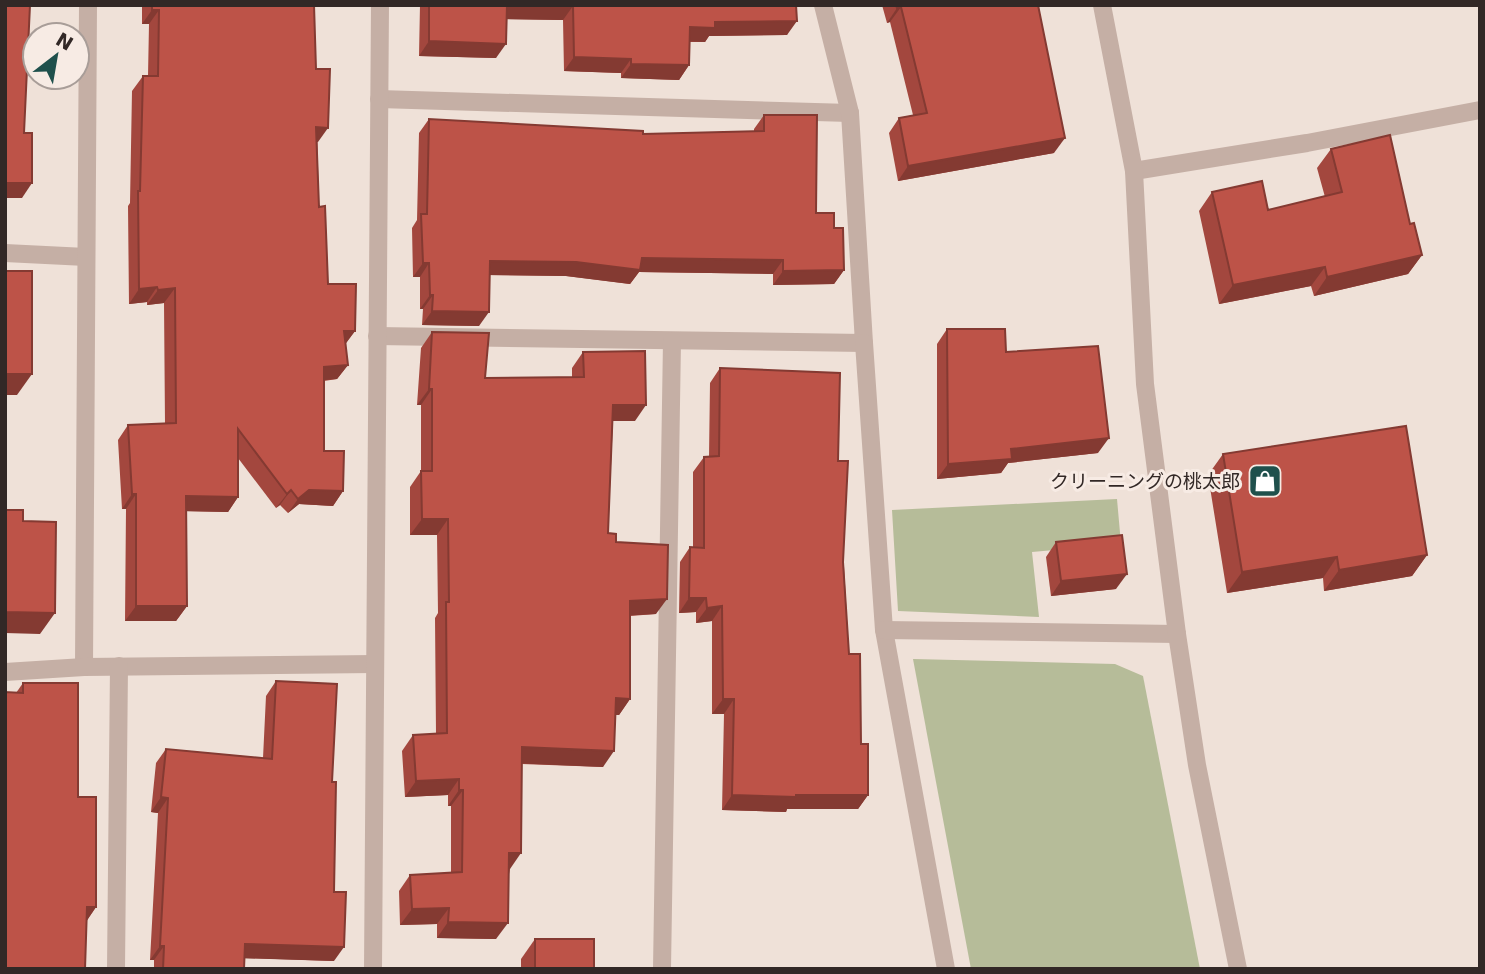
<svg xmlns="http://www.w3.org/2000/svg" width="1485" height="974" font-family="'DejaVu Sans','Noto Sans JP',sans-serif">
	<rect width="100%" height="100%" fill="#efe1d8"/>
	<g fill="#b6bc99">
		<path d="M1117,499L1121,544L1032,552L1039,617L898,611L892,510Z"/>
		<path d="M913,659L1115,664L1143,676L1200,969H971Z"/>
	</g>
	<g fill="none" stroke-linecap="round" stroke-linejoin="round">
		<g stroke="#c5afa5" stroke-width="18">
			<path d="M379,99L850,113"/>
			<path d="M1134,171L1307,143L1480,110"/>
			<path d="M5,253L86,257"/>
			<path d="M377,336L864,343L850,113L823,5"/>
			<path d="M864,343L884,630L946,969"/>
			<path d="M884,630L1177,634"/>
			<path d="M84,667L88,5"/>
			<path d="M5,672L84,667L375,664"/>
			<path d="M116,969L119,666"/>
			<path d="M373,969L380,5"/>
			<path d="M662,969L672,341"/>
		</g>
		<path stroke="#c5afa5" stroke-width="18" d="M1102,5L1134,171L1145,384L1177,634L1197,765L1238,969"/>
	</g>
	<g fill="#a3473e">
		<path d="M142,5H314L319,207L328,284L355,331L345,344L348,365L337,379L324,381V451L343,491L333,506L299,504L288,513L280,505L276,508L238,458V497L228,512L186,511L187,606L176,621H125L126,509H122L118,440L128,425L165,424L164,303L147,305V302L129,304L128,206L130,203L132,91L143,76H148L149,24H142Z"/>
		<path d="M420,5H796L787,35L709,36L705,42H690L689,65L679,80L621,78V73L564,71L563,20L506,19L496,58L419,56Z"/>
		<path d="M882,5H1038L1054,153L898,181L889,133L899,118L913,115L890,22L887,23Z"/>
		<path d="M764,115L816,213L834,228L844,270L834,284L773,285V274L639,272L630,284L566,276L490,275L479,326L422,325L423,309H420V277H413L412,228L417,220L419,133L429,119L643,134L754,131V129Z"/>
		<path d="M1331,149L1410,224L1422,255L1408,274L1314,296L1311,286L1219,304L1199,211L1212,192L1268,210L1325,197L1317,168Z"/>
		<path d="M947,329L1006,352L1098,453L1008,463L1001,473L937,479V344Z"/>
		<path d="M432,332L485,378L572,377V368L583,352L635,421H613L608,533L616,542L656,614L630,616V699L619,715H616L603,767L522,764L510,869L496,939L437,938V924L400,925L399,891L410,875L451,873V806H448V795L405,797L402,751L413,735L436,734L435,618L438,613L437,535H410V487L421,471V405H417L421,348Z"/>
		<path d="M720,368L838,461L849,654L868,795L858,809H787L786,812L722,810L724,714H712V621L696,623V612L679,613L680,562L690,547L693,548V472L704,457H709L710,383Z"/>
		<path d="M1223,454L1427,555L1412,576L1324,591L1323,578L1227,593L1208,475Z"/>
		<path d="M1056,542L1116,589L1051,596L1046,557Z"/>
		<path d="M276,681L332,782L334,961L245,958L244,969H154V960H150L158,813L151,812L156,763L166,749L263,758L266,696Z"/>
		<path d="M23,683L78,797L96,907L87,920L16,693Z"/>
		<path d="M535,939L594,969H521V959Z"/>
	</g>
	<g fill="#843a32">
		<path d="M506,5H541L573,6L563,20L497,19Z"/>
		<path d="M901,7L890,22L887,23L897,8Z"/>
		<path d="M152,10H159L149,24H142Z"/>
		<path d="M797,21L787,35L709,36L705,42L680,41L690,27L715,22Z"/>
		<path d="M429,41L506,44L496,58L419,56Z"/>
		<path d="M574,57L631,59L621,73L564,71Z"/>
		<path d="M631,64L689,65L679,80L621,78Z"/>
		<path d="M316,127L328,128L318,142H306Z"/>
		<path d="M1065,138L1054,153L898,181L908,166Z"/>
		<path d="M5,183H32L22,198H5Z"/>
		<path d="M1422,255L1408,274L1314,296L1327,277Z"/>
		<path d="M642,258L783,260L773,274L639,272L630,284L566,276L480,275L490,261Z"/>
		<path d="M423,263H429L420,277H413Z"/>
		<path d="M1325,267L1311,286L1219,304L1233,285Z"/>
		<path d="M844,270L834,284L773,285L783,271Z"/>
		<path d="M157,287L147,302L129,304L139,289Z"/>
		<path d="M175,288L164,303L147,305L158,290Z"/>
		<path d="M430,295H433L423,309H420Z"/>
		<path d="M432,311L489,312L479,326L422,325Z"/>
		<path d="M344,331H355L344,346Z"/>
		<path d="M348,365L337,379L313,381L324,367Z"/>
		<path d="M5,374H32L17,395H5Z"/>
		<path d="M429,389H432L421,405H417Z"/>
		<path d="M613,405H646L635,421H602Z"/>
		<path d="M1109,438L1098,453L1008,463L1001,473L937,479L948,464L1011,449Z"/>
		<path d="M291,490L280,505L276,508L287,494Z"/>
		<path d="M309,490L343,491L333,506L299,504L288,513L298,499Z"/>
		<path d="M132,494H136L126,509H122Z"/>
		<path d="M186,496L238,497L228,512L176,511Z"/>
		<path d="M422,519H448L437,535H410Z"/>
		<path d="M1427,555L1412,576L1324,591L1339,570Z"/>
		<path d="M1337,557L1323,578L1227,593L1242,572Z"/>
		<path d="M1127,574L1116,589L1051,596L1061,581Z"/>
		<path d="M689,598H706L696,612L679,613Z"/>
		<path d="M667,599L656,614L619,616L630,601Z"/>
		<path d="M136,606H187L176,621H125Z"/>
		<path d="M722,606L712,621L696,623L707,608Z"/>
		<path d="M5,612L55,613L40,634L5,633Z"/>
		<path d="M616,698L630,699L619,715L605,714Z"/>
		<path d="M723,699H734L724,714H712Z"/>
		<path d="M522,747L614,751L603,767L511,763Z"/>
		<path d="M459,779L448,795L405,797L416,781Z"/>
		<path d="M459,790H463L451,806H448Z"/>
		<path d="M732,795H868L858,809H787L786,812L722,810Z"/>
		<path d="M161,797L168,798L158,813L151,812Z"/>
		<path d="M509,853H521L510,869H498Z"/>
		<path d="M87,907H96L86,922Z"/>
		<path d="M449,908L437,924L400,925L412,909Z"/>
		<path d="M448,922L508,923L496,939L437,938Z"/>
		<path d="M245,944L344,947L334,961L235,958Z"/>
		<path d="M160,946H164L154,960H150Z"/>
	</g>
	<g fill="#bd5348" stroke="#843a32" stroke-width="2">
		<path d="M5,5H30L24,133H32V183H5Z"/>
		<path d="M152,5H314L316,69H330L328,128L316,127L319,207L325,206L328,284H356L355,331H344L348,365L324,367V451H344L343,491L309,490L298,499L291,490L287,494L238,429V497L186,496L187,606H136V494H132L128,425L176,423L175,288L158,290L157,287L139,289L138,191H140L143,76H158L159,10H152Z"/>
		<path d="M429,5H507L506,44L429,41Z"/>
		<path d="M541,5H796L797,21L715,22V28L690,27L689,65L631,64V59L574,57L573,6Z"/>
		<path d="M896,5H1038L1065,138L908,166L899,118L927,113L901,7L897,8Z"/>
		<path d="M764,115H817L816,213H834V228H843L844,270L783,271V260L642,258L640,270L576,262L490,261L489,312L432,311L433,295H430L429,263H423L421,214H427L429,119L643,131V134L764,131Z"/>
		<path d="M1390,135L1410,224L1414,223L1422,255L1327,277L1325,267L1233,285L1212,192L1262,181L1268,210L1342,192L1331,149Z"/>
		<rect x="5" y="271" width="27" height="103"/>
		<path d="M947,329H1005L1006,352L1098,346L1109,438L1011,449L1012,459L948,464Z"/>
		<path d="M432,332L489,333L485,378L584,377L583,352L645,351L646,405H613L608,533L616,534V542L668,545L667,599L630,601V699L616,698L614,751L522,747L521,853H509L508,923L448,922L449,908L412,909L410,875L462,872L463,790H459V779L416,781L413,735L447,733L446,602H449L448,519H422L421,471H432V389H429Z"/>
		<path d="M720,368L840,373L838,461H848L843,562L849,654H860L861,744H868V795H796V797L732,795L734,699H723L722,606L707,608L706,598H689L690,547L704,548V457L719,456Z"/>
		<path d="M1406,426L1427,555L1339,570L1337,557L1242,572L1223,454Z"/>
		<path d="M5,510H23V521L56,522L55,613L5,612Z"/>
		<path d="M1122,535L1127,574L1061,581L1056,542Z"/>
		<path d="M276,681L337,684L332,782H336L334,892H346L344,947L245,944L244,969H163L164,946H160L168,798L161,797L166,749L272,759Z"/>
		<path d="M23,683H78V797H96V907H87L85,969H5V692L23,693Z"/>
		<rect x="535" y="939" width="59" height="30"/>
	</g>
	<defs>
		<symbol id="shop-square" viewBox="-11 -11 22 22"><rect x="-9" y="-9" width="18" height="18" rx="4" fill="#1f504c" stroke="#f7ebe4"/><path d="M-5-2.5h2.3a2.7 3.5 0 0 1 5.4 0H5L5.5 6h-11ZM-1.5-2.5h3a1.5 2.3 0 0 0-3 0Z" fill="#fff"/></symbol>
	</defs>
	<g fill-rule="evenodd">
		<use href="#shop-square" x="1246" y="462" width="38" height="38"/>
	</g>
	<g text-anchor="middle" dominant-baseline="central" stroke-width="6" stroke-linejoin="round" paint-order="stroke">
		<g font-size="19" fill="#322826" stroke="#f7ebe4" text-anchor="end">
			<text x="1240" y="481">クリーニングの桃太郎</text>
		</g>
	</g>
	<rect width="1485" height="974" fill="none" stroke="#322826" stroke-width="14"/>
	<g transform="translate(56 56) rotate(31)"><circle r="33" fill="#f7ebe4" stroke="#a89d98" stroke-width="2"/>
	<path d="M0-5L12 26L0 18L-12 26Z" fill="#1f504c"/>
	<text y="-10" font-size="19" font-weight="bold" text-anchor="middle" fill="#322826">N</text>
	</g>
</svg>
